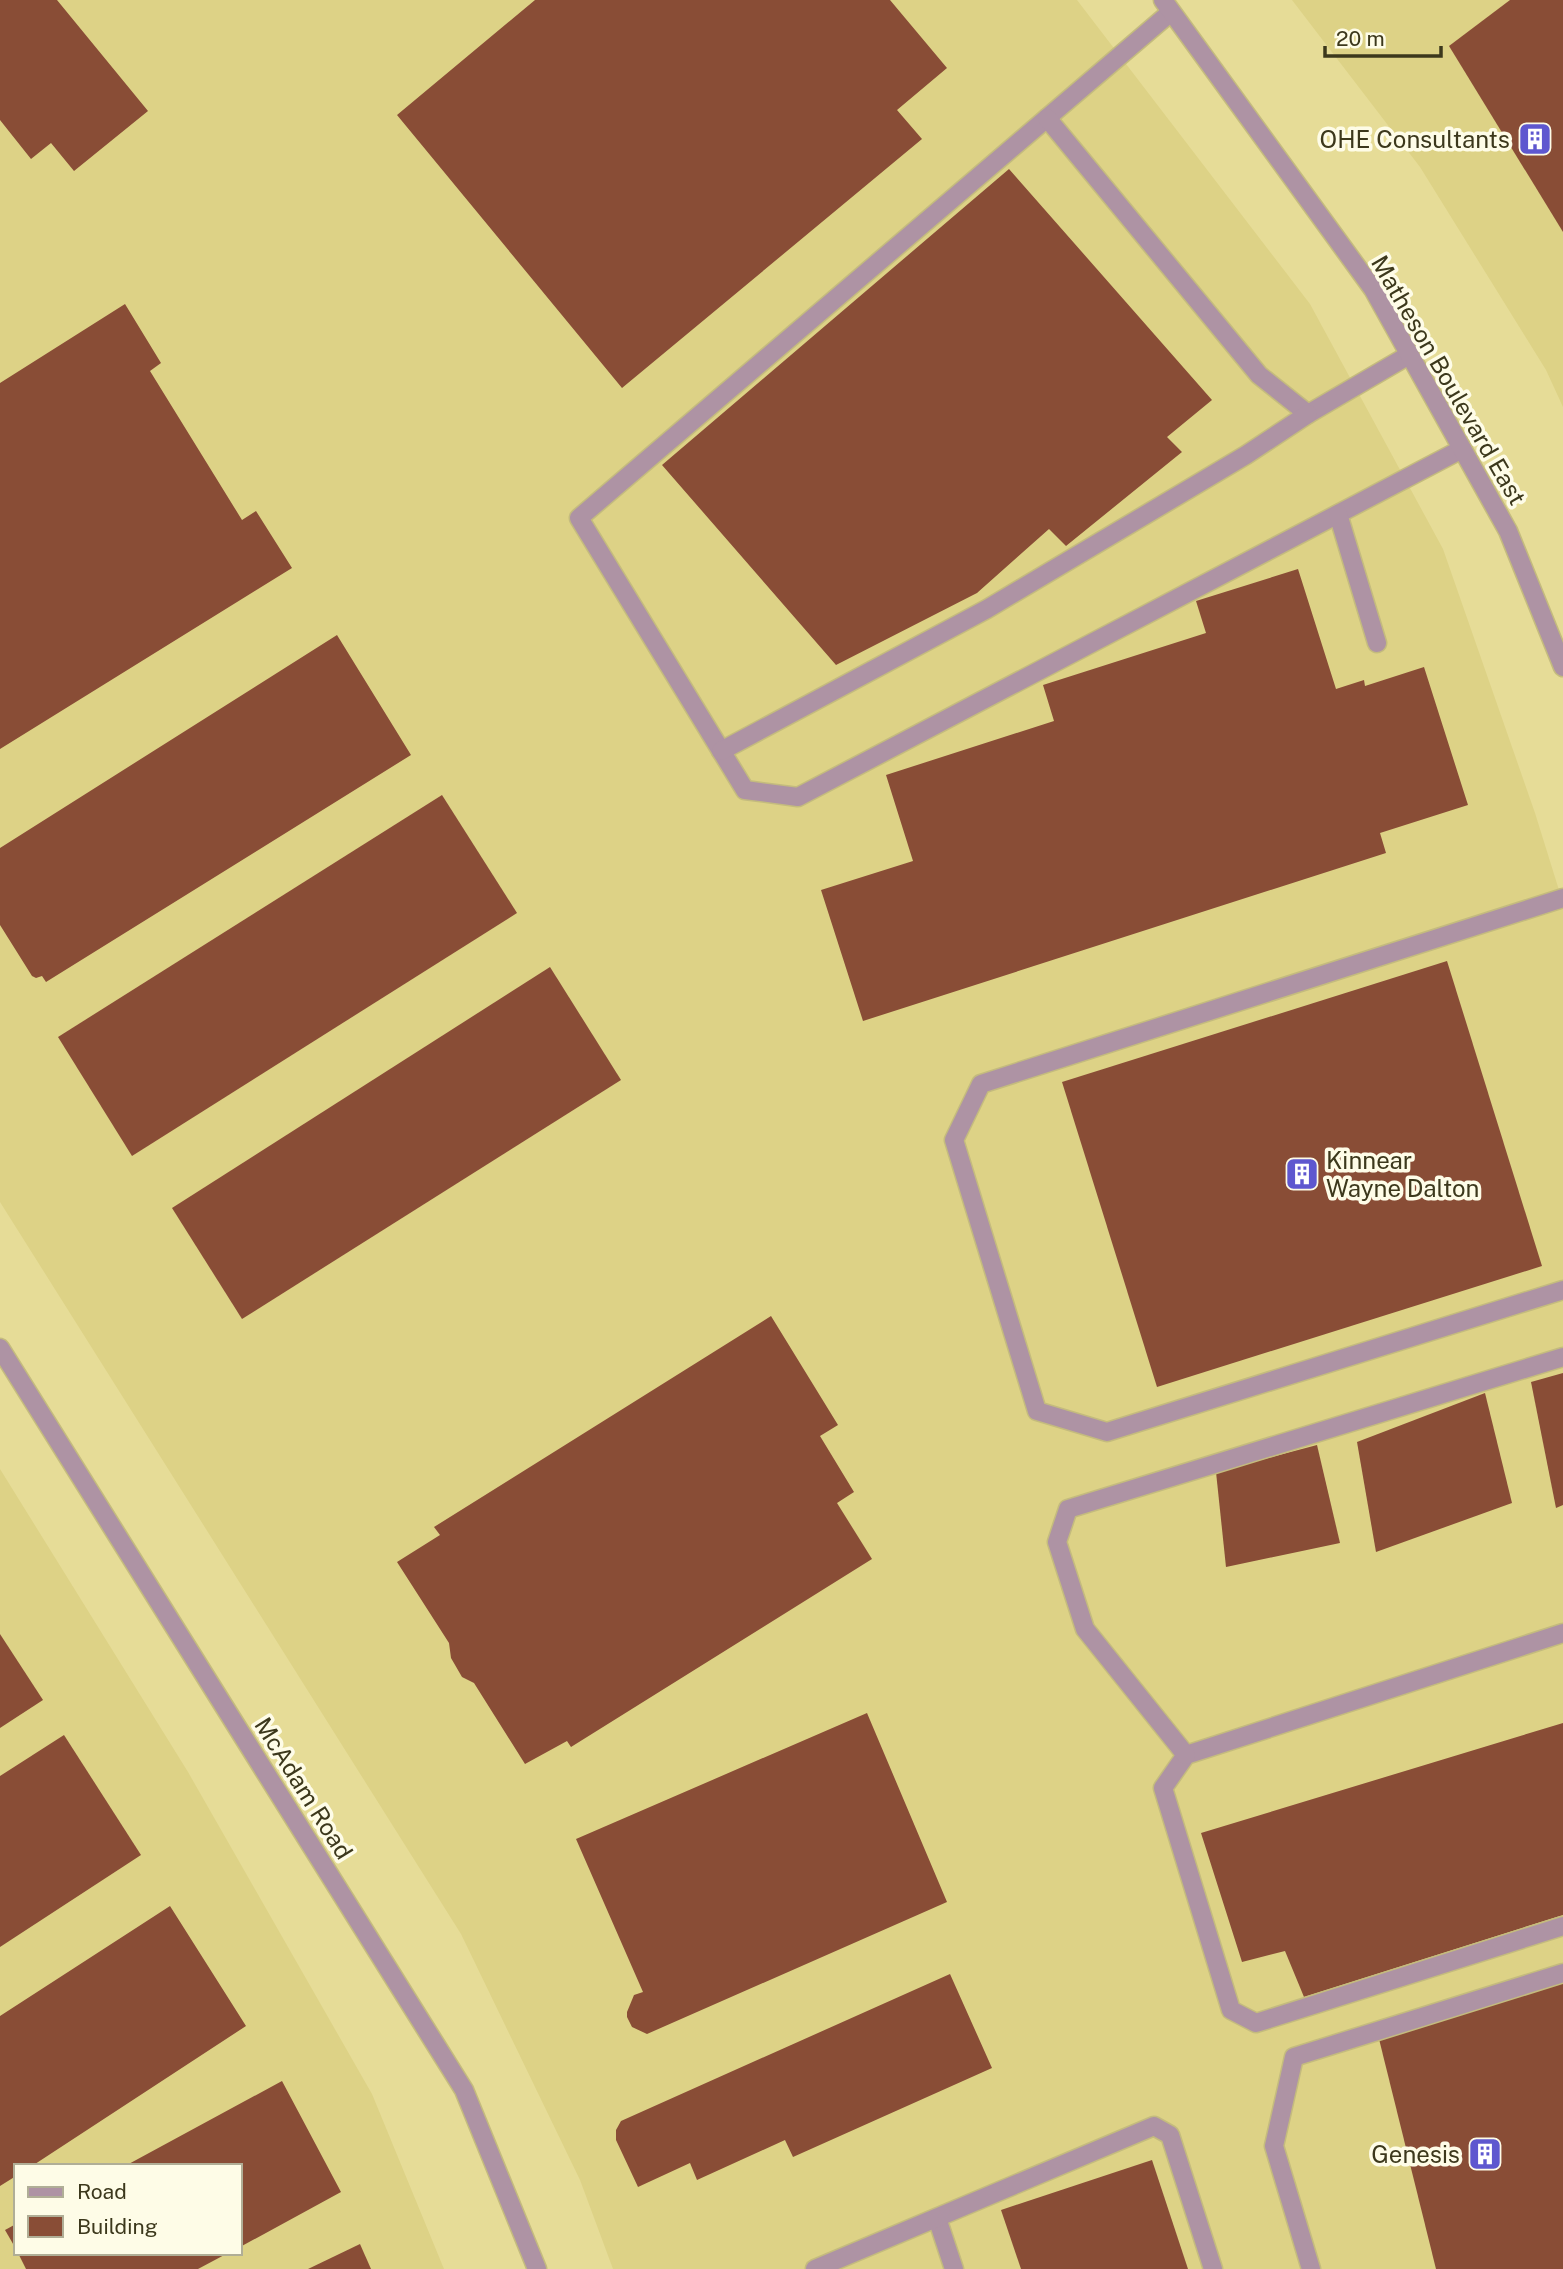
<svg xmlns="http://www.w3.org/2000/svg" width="1563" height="2269" font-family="'Public Sans',sans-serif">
	<rect width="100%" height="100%" fill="#e6dc97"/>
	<g fill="#ddd286" fill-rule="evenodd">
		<path d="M0,0H1077L1310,304L1443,549L1535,813L1563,903V2269H613L580,2180L461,1934L0,1202Z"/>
		<path d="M1292,0H1563V407L1546,370L1420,167Z"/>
		<path d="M0,1469L188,1772L372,2094L444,2269H0ZM16,2166H240V2253H16Z"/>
	</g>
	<g fill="#894d36">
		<path d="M0,0H57L148,111L74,171L51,143L31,159L0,120Z"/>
		<path d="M535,0H890L947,68L897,110L922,139L622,388L397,115Z"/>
		<path d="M1510,0H1563V232L1449,46Z"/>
		<path d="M1009,169L1212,400L1167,437L1182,452L1066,546L1049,529L977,593L836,665L662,465Z"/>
		<path d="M125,304L161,363L150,371L242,520L256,511L292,568L0,749V383Z"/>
		<path d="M1298,569L1336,689L1364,680L1365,686L1424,667L1468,805L1380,833L1386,853L863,1021L821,890L913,861L886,775L1054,721L1043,685L1206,633L1196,601Z"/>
		<path d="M337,635L411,755L46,982L42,976L36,978L32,976L0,925V848Z"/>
		<path d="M442,795L517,913L132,1156L58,1037Z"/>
		<path d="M1447,961L1542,1266L1157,1387L1062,1082Z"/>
		<path d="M550,967L621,1080L242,1319L172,1208Z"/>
		<path d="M771,1316L838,1425L820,1436L854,1492L837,1503L872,1559L571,1747L567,1741L525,1764L474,1683L462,1677L451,1658L449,1643L397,1562L440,1535L434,1527Z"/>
		<path d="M1563,1373V1505L1556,1508L1531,1382Z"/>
		<path d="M1485,1393L1512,1503L1376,1552L1357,1442Z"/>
		<path d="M1317,1445L1340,1543L1226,1567L1216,1472Z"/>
		<path d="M0,1634L43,1700L0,1728Z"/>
		<path d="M867,1713L947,1902L647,2034L632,2027L627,2017V2012L634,1995L643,1992L576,1839Z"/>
		<path d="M1563,1723V1915L1304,1997L1285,1951L1242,1962L1201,1833Z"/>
		<path d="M64,1735L141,1855L0,1947V1776Z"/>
		<path d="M170,1906L246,2026L32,2166H16V2176L0,2186V2016Z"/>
		<path d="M950,1974L992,2068L793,2157L785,2140L697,2180L690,2163L638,2187L616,2140V2130L621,2121Z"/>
		<path d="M1563,1979V2269H1436L1379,2039Z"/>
		<path d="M282,2081L341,2192L240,2247V2166H125Z"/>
		<path d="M1152,2160L1188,2269H1021L1001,2210Z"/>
		<path d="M16,2224V2249L5,2230Z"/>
		<path d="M360,2244L371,2269H308Z"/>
		<path d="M18,2253H228L198,2269H26Z"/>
	</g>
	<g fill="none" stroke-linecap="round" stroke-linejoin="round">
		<defs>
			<g id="service">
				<path d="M1171,12L579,518L745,790L798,797L1462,449"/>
				<path d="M1047,118L1259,375L1308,414L1409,355"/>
				<path d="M1338,514L1377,643"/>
				<path d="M721,751L987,609L1246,455L1308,414"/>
				<path d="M1563,898L981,1084L954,1140L1037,1411L1107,1432L1563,1290"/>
				<path d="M1563,1633L1186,1755L1163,1788L1231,2010L1256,2023L1563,1926"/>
				<path d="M1186,1755L1085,1629L1057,1542L1068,1509L1563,1357"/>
				<path d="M937,2218L954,2269"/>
				<path d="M815,2269L1154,2126L1170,2135L1213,2269"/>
				<path d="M1311,2269L1274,2146L1294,2057L1563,1973"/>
			</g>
			<path id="minor" d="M0,1348L464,2090L537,2269"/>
			<path id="tertiary" d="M1163,0L1373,289L1508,531L1563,667"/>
		</defs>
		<use href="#service" stroke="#c4bb7e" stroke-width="21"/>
		<use href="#minor" stroke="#c4bb7e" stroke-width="21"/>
		<use href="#tertiary" stroke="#c4bb7e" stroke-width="21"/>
		<use href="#service" stroke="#ae93a4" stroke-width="18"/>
		<use href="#minor" stroke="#ae93a4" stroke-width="18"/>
		<use href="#tertiary" stroke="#ae93a4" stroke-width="18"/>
	</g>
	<defs>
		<symbol id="building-square" viewBox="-11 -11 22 22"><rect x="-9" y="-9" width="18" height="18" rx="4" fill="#5e57cf" stroke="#fefce7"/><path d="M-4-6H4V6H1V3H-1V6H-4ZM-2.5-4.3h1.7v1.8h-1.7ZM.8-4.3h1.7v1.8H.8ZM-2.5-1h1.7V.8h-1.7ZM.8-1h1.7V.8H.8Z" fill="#fff"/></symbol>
	</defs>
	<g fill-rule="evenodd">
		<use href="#building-square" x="1516" y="120" width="38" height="38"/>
		<use href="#building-square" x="1283" y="1155" width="38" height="38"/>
		<use href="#building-square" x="1466" y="2135" width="38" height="38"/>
	</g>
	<g text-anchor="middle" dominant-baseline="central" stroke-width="7" stroke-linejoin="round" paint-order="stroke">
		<g font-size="24" fill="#3c381c" stroke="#fefce7" text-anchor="end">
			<text x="1510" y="139">OHE Consultants</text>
			<text x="1326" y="1160" text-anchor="start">Kinnear<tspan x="1326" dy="28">Wayne Dalton</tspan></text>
			<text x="1460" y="2154">Genesis</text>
		</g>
		<g font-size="24" fill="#3c381c" stroke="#fefce7">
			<text transform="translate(1449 380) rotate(60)">Matheson Boulevard East</text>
			<text transform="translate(304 1788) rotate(58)">McAdam Road</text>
		</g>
	</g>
	<rect x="14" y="2164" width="228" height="91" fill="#fefce7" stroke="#b0ae96" stroke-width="2"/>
	<rect x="28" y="2187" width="35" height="10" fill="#ae93a4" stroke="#b0ae96" stroke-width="2"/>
	<text x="77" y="2199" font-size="21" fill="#3c381c">Road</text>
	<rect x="28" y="2216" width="35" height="21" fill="#894d36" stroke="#b0ae96" stroke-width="2"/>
	<text x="77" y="2234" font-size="21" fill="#3c381c">Building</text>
	<path d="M1325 46v10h116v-10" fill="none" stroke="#3c381c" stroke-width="3.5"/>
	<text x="1336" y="46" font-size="21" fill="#3c381c" stroke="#fefce7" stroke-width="5" paint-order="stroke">20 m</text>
</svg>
